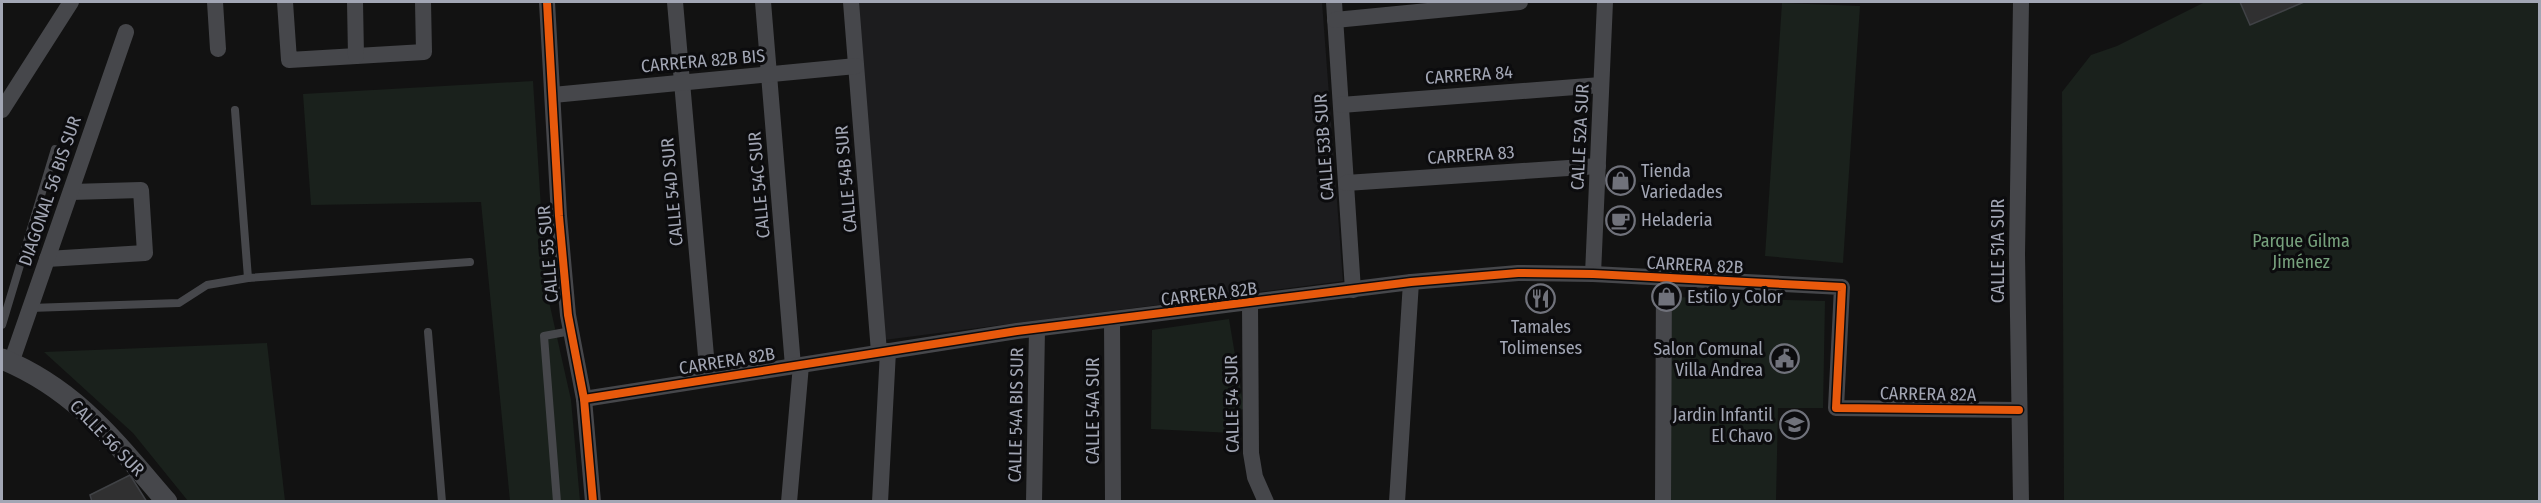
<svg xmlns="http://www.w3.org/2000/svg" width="2541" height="503" font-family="'Fira Sans Condensed',sans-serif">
	<rect width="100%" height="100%" fill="#121212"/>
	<path fill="#1c1c1e" d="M857,2H1322L1343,281L884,340Z"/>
	<g fill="#1a211c">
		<path d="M2205,2H2539V501H2064L2062,92L2091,55L2117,46Z"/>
		<path d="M1782,3L1860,6L1843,263L1765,256Z"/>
		<path d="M533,81L546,288L571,400L580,501H510L481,202L311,205L303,94Z"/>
		<path d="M1672,297L1825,301L1823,408H1778L1776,501L1668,502Z"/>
		<path d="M1229,319L1244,409L1232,411V433L1151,429L1152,330Z"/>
		<path d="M267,343L285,501H188L133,433L44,352Z"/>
	</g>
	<g fill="#303031" stroke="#404246" stroke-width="1.5">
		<path d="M2240,2H2304L2250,25Z"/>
		<path d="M130,475L147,502H92L90,495Z"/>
	</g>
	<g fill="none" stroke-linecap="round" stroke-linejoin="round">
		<g stroke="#46474b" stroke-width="8">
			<path d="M235,110L248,278"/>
			<path d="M30,308L179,303L207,285L248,278L470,262"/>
			<path d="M2,325L55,149"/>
			<path d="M428,332L442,502"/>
			<path d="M557,502L544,336L571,331"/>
		</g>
		<g stroke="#46474b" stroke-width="16">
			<path d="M215,2L218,49"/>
			<path d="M285,2L289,60L424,52L423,2"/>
			<path d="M355,2L356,56"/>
			<path d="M547,2L559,216L568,315L584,399L593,502"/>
			<path d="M675,2L708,379"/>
			<path d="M763,2L793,366"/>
			<path d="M851,2L879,352"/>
			<path d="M1334,2L1353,290"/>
			<path d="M2021,2L2017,254L2021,502"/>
			<path d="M1335,20L1520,2"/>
			<path d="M553,95L856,66"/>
			<path d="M1341,105L1601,85"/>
			<path d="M2,110L71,2"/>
			<path d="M1346,183L1598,166"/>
			<path d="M47,259L145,253L141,190L71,192"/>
			<path d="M1593,274L1605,2"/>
			<path d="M1250,304L1251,453L1255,477L1266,502"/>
			<path d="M1112,320L1113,502"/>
			<path d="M11,363L126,32"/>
			<path d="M584,399L1017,331L1411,282L1518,273L1593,274L1842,287L1836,408L2019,410"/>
			<path d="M789,502L801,365"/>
			<path d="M880,502L888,351"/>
			<path d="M1034,502L1037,329"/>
			<path d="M1397,502L1411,282"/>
			<path d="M1663,502L1664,278"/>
		</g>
		<path stroke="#46474b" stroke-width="21" d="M2,359C77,390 115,442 167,502"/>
		<defs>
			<g id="cycleway">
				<path d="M547,2L559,216L568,315L584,399L593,502"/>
				<path d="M584,399L1017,331L1411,282L1518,273L1593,274L1842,287L1836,408L2019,410"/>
			</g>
		</defs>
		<use href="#cycleway" stroke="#0c0c0e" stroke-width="11"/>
		<use href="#cycleway" stroke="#e8590c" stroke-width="8"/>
	</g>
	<defs>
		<symbol id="shop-ring" viewBox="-11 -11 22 22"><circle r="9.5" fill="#0c0c0e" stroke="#70727b" stroke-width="1.5"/><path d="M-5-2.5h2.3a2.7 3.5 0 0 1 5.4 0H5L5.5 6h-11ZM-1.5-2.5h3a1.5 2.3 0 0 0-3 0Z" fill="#70727b"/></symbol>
		<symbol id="cafe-ring" viewBox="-11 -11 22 22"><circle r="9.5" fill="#0c0c0e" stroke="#70727b" stroke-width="1.5"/><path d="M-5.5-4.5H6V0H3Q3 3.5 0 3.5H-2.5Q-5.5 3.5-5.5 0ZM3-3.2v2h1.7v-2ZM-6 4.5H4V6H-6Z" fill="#70727b"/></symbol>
		<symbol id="restaurant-ring" viewBox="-11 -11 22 22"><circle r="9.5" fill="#0c0c0e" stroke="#70727b" stroke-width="1.5"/><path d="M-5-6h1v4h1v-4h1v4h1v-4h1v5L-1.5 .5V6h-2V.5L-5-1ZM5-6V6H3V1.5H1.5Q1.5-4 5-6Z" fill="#70727b"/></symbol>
		<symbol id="civic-ring" viewBox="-11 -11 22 22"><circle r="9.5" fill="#0c0c0e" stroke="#70727b" stroke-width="1.5"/><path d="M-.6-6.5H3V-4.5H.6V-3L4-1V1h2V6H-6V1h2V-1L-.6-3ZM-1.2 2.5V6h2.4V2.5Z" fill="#70727b"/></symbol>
		<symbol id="school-ring" viewBox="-11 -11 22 22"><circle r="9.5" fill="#0c0c0e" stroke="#70727b" stroke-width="1.5"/><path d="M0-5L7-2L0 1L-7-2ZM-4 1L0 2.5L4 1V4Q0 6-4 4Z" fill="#70727b"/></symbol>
	</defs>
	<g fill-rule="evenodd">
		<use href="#shop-ring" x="1604" y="164" width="33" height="33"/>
		<use href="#cafe-ring" x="1604" y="204" width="33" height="33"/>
		<use href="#shop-ring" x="1650" y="280" width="33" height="33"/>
		<use href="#restaurant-ring" x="1524" y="282" width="33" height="33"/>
		<use href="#civic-ring" x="1768" y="342" width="33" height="33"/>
		<use href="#school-ring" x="1778" y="408" width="33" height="33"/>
	</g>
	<g text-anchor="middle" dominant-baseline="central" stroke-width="6" stroke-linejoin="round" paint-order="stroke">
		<g font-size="18" fill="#a2a6b4" stroke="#0c0c0e">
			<text transform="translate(703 61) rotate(-5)">CARRERA 82B BIS</text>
			<text transform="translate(1469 75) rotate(-4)">CARRERA 84</text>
			<text transform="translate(1580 137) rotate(-87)">CALLE 52A SUR</text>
			<text transform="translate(1324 147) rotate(-94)">CALLE 53B SUR</text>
			<text transform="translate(1471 155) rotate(-4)">CARRERA 83</text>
			<text transform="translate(846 179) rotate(-95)">CALLE 54B SUR</text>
			<text transform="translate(759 185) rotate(-95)">CALLE 54C SUR</text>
			<text transform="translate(50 191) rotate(-71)">DIAGONAL 56 BIS SUR</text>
			<text transform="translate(672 192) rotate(-95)">CALLE 54D SUR</text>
			<text transform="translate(1998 251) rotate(-90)">CALLE 51A SUR</text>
			<text transform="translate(548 254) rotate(-95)">CALLE 55 SUR</text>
			<text transform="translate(1695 265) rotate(3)">CARRERA 82B</text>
			<text transform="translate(1209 294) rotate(-7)">CARRERA 82B</text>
			<text transform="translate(727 361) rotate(-9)">CARRERA 82B</text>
			<text transform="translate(1928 394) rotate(1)">CARRERA 82A</text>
			<text transform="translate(1232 404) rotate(-91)">CALLE 54 SUR</text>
			<text transform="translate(1093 411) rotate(-90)">CALLE 54A SUR</text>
			<text transform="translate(1016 415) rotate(-89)">CALLE 54A BIS SUR</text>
			<text transform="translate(107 438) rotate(46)">CALLE 56 SUR</text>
		</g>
		<g font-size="18" fill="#a2a6b4" stroke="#0c0c0e" text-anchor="start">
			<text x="1641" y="171">Tienda<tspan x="1641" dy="21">Variedades</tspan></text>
			<text x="1641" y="220">Heladeria</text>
			<text x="1687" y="297">Estilo y Color</text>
			<text x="1541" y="327" text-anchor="middle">Tamales<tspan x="1541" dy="21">Tolimenses</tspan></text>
			<text x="1763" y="349" text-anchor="end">Salon Comunal<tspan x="1763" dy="21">Villa Andrea</tspan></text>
			<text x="1773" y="415" text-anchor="end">Jardin Infantil<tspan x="1773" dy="21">El Chavo</tspan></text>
		</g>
		<g font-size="18" fill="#77a17d" stroke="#0c0c0e">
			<text x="2301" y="241">Parque Gilma<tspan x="2301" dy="21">Jiménez</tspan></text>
		</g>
	</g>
	<rect width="2541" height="503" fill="none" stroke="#a2a6b4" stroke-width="6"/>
</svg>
